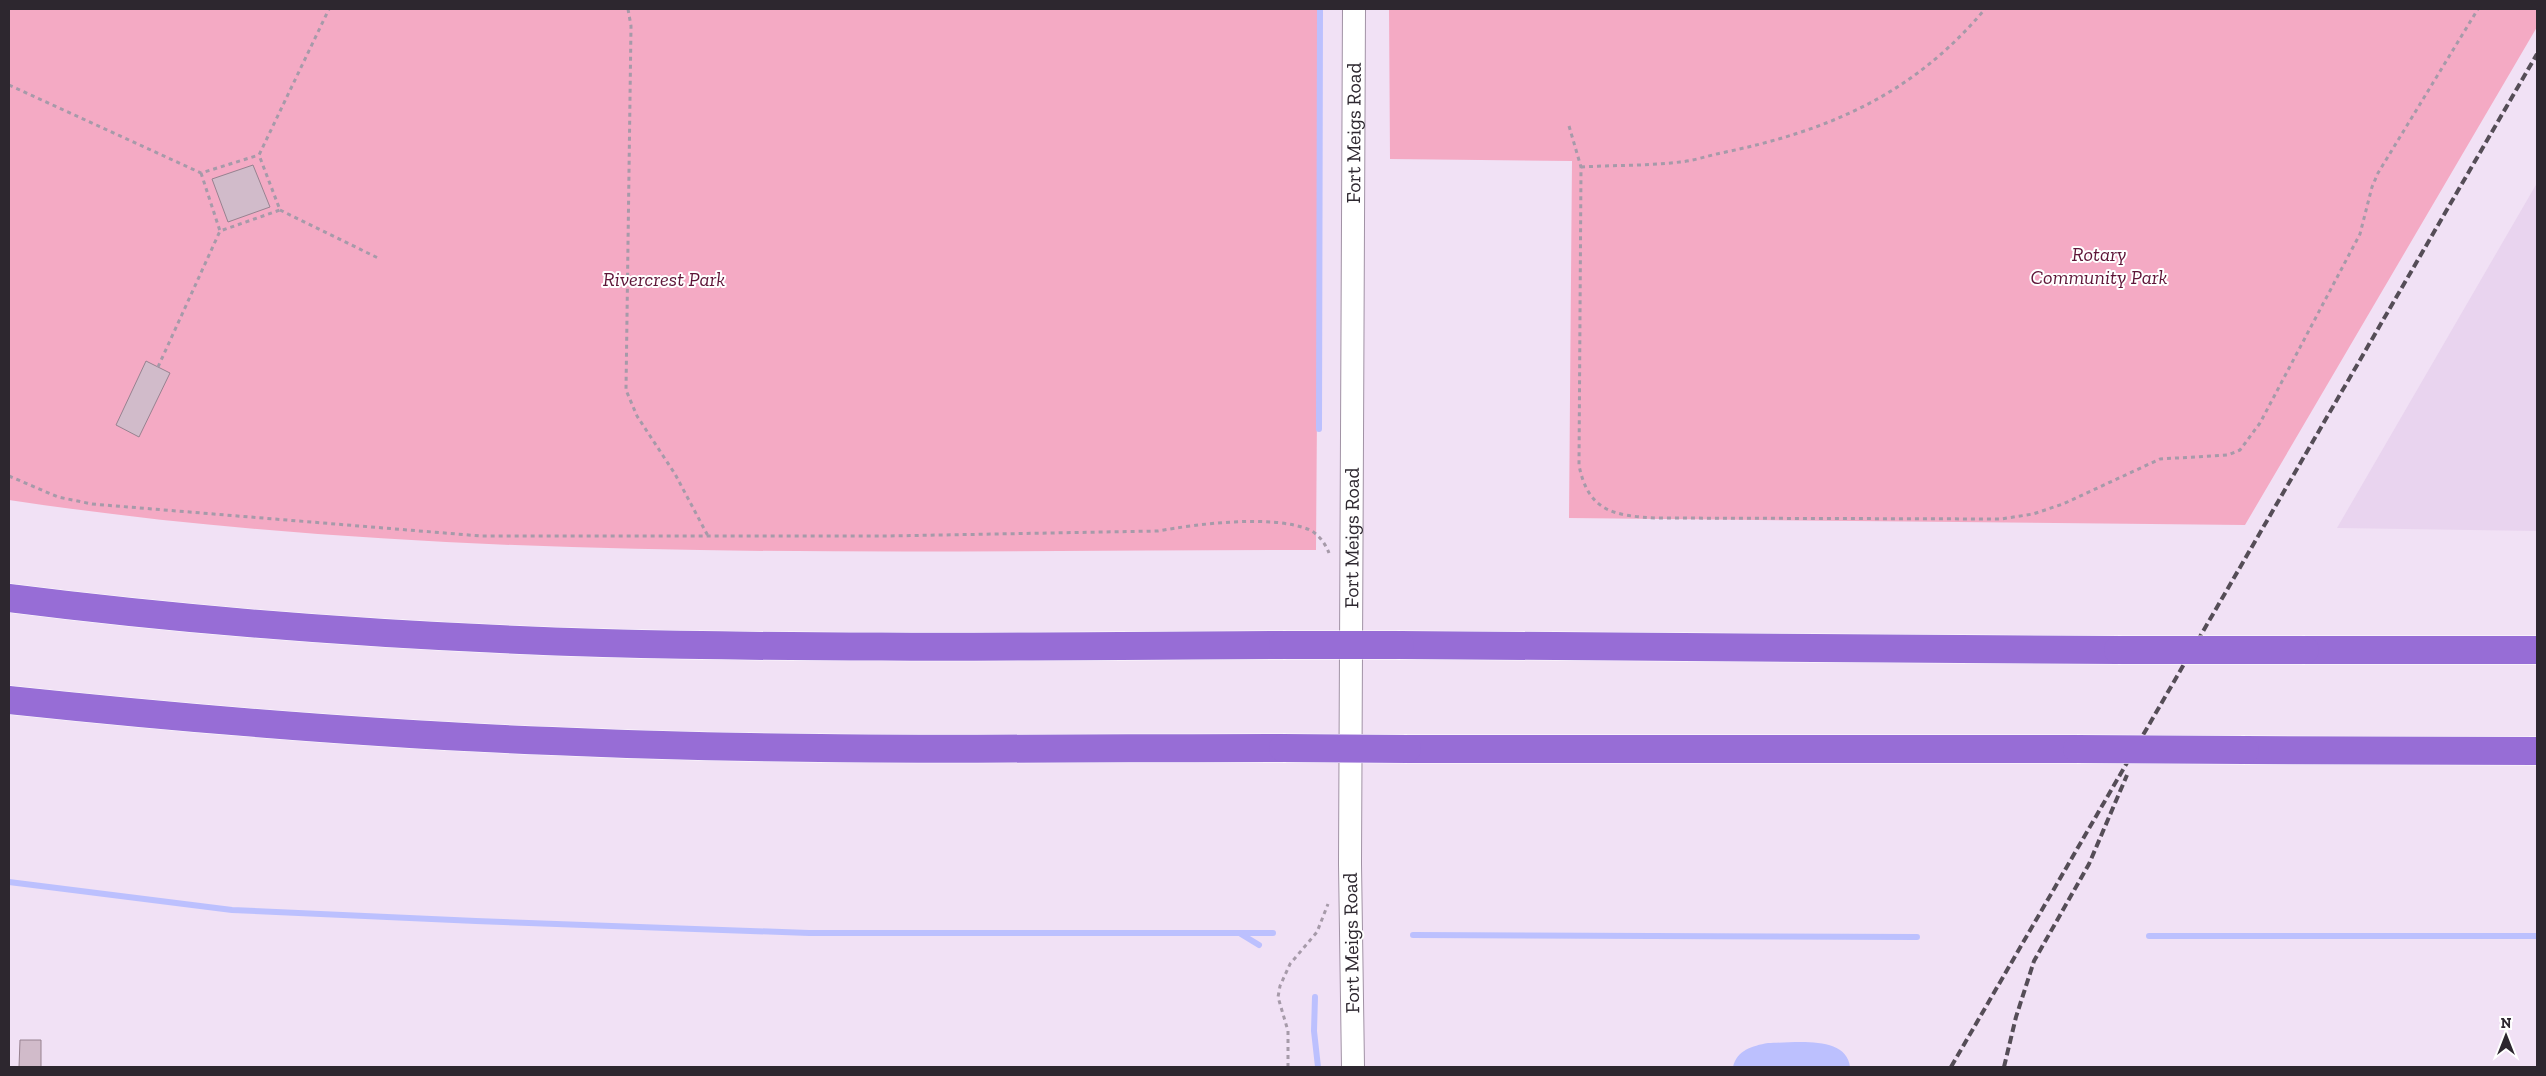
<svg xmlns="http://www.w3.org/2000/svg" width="2546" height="1076" font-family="'Zilla Slab',serif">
	<rect width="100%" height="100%" fill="#f1e1f5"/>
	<path fill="#e9d4ef" d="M2537,183V531L2337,528Z"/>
	<g fill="#f4aac4">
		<path d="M9,9H1320L1316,550C880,550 441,565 9,500Z"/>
		<path d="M1389,9H2537V27L2245,525L1569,518L1572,161L1390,159Z"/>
	</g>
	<path fill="#bcc0fe" d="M1768,1043C1791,1043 1847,1034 1850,1067H1733C1737,1050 1752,1046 1768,1043Z"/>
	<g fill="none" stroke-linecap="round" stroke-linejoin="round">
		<g stroke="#bcc0fe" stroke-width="6">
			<path d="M1319,429L1320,9"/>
			<path d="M9,882L232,910L476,921L809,933H1273"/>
			<path d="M1241,934L1259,945"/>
			<path d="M1413,935L1917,937"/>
			<path d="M2149,936H2537"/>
			<path d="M1315,997L1314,1031L1318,1067"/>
		</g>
	</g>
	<g fill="#d1bbca" stroke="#978290">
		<path d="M253,165L270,207L228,222L212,179Z"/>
		<path d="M146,361L170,373L139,437L116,425Z"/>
		<path d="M20,1040H41V1067H19Z"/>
	</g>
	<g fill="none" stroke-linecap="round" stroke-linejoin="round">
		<defs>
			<g id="tertiary">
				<path id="s1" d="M1353,1067L1350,864L1354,9"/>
			</g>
			<g id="motorway">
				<path d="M9,598C206,623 405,637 603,643C830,649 1057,646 1283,645"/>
				<path d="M1400,645L2118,650"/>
				<path d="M2305,650H2537"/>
				<path d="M9,700C189,719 370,734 552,741C795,752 1039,748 1283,748"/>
				<path d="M1407,749H2077"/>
				<path d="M2245,750L2537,751"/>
			</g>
		</defs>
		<use href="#tertiary" stroke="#a192a5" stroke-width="24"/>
		<use href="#motorway" stroke="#fff" stroke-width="29"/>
		<g stroke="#a69aa9" stroke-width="3" stroke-dasharray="4 4" stroke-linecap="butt">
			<path d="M628,9L631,26L626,390L637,416L675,474L708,536"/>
			<path d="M9,85L201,173L259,155"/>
			<path d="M1569,126L1581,167L1579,465C1588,512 1615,516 1657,518L2001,519L2033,514L2063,504L2160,459L2228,455L2240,450L2260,423L2360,234L2372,187L2378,173L2478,9"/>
			<path d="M1581,167C1614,165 1647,166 1680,162C1693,161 1707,156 1721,153C1828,131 1913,95 1985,9"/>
			<path d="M201,173L220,231L280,210L259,155L329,9"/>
			<path d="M280,210L380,259"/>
			<path d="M158,367L220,231"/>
			<path d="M9,476L58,497L92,504L481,536H887L1158,531C1197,524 1273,514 1310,530C1319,535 1325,543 1329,553"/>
			<path d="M1288,1067V1031L1278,997L1280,986L1290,964L1317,932L1328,904"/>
		</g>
		<use href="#tertiary" stroke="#fff" stroke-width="22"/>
		<use href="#motorway" stroke="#976dd6" stroke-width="28"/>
		<g stroke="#554d57" stroke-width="4" stroke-dasharray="8 4" stroke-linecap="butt">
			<path d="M1951,1067L2537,54"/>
			<path d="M2004,1067L2016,1017L2034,961L2089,864L2127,775"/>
		</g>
		<defs>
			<g id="motorway-bridge">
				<path d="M1283,645H1400"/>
				<path d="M2118,650H2305"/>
				<path d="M1283,748L1407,749"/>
				<path d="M2077,749L2245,750"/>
			</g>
		</defs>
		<use href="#motorway-bridge" stroke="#fff" stroke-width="29" stroke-linecap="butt"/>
		<use href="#motorway-bridge" stroke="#976dd6" stroke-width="28"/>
	</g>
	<g text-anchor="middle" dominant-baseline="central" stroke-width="4" stroke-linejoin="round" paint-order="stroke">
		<g font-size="20" fill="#2d272f" stroke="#fff">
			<text stroke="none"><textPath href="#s1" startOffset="934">Fort Meigs Road</textPath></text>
			<text stroke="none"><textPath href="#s1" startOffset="529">Fort Meigs Road</textPath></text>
			<text transform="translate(1351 943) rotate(-91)">Fort Meigs Road</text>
		</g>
		<g font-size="20" font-style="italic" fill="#5e1437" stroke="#fff">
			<text x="2099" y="254">Rotary<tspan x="2099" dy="23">Community Park</tspan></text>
			<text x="664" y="279">Rivercrest Park</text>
		</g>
	</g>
	<rect width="2546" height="1076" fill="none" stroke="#2d272f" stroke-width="20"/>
	<g transform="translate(2506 1036)" stroke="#ffffff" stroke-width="4" paint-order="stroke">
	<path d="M0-4L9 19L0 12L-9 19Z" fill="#2d272f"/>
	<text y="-8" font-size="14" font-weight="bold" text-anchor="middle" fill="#2d272f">N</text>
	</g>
</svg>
